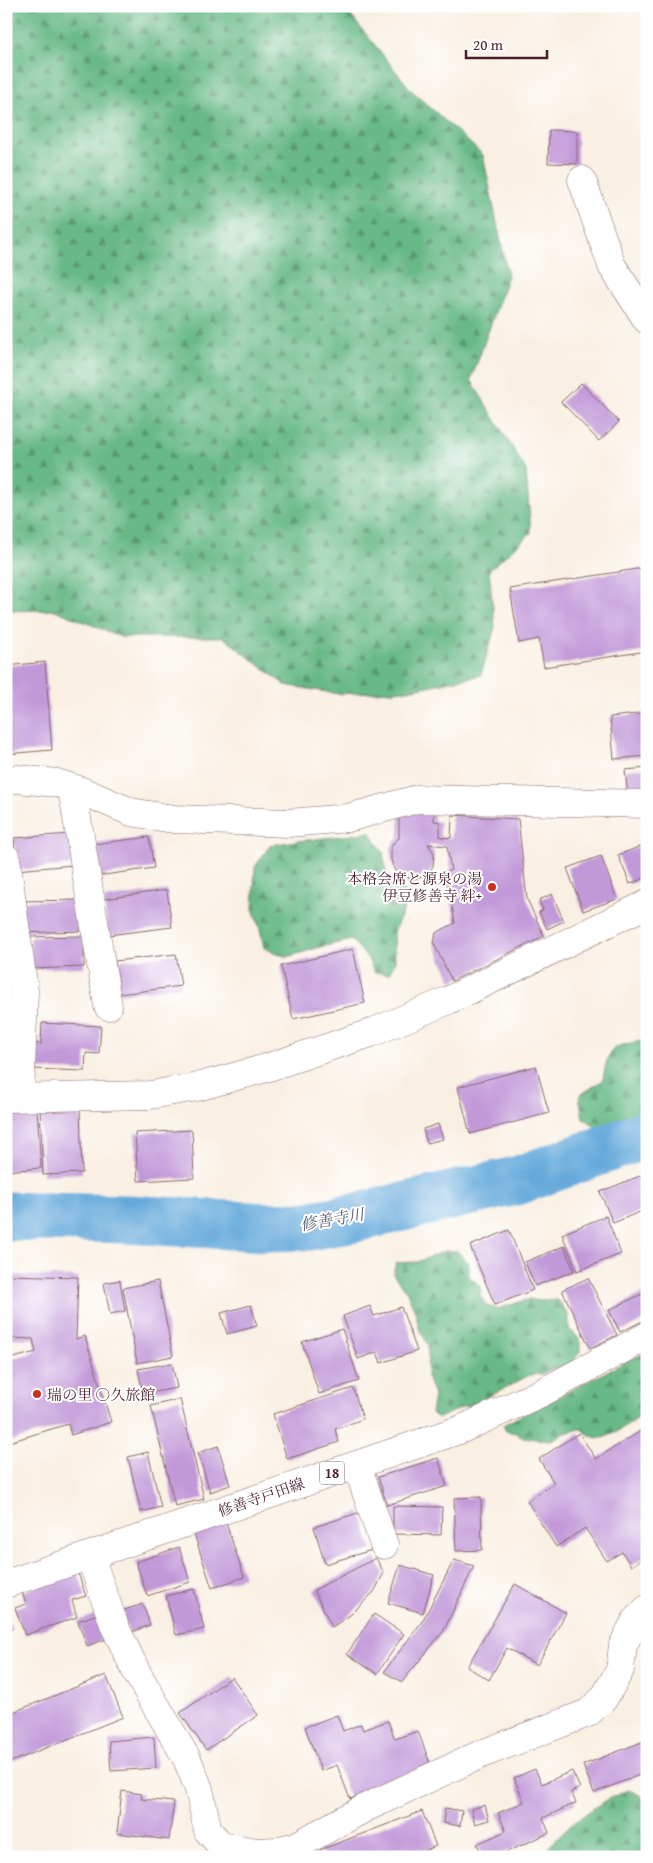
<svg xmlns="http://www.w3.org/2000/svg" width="653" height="1863" font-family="'Gentium Book Plus','Noto Serif JP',serif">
	<defs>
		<pattern id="forest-firs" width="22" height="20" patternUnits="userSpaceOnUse" patternTransform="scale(1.25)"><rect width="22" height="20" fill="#68b986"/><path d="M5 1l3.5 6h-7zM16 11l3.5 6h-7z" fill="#58966e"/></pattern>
	</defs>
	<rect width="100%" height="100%" fill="#fff"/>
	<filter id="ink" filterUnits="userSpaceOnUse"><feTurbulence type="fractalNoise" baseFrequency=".02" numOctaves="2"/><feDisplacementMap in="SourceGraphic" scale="10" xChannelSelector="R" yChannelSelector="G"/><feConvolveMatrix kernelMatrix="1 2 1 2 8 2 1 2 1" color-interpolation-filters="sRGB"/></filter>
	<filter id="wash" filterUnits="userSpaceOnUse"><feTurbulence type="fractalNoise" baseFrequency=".0096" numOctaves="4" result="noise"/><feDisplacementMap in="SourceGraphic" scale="20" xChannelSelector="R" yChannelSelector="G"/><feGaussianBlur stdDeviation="1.12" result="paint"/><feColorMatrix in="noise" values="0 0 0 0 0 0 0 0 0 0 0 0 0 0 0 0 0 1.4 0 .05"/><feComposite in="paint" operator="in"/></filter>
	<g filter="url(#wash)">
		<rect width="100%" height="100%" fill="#f9f0e3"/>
		<g fill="url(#forest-firs)" stroke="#596c58">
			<path d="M6,6H343L412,91L483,155L508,276L471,380L526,470L531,533L489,570L495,627L481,675L408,690L339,694L285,685L223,637H121L55,610L6,611Z"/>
			<path d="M370,832L383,852L387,878L406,892L403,912L394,931L395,962L389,974L374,972L368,959L352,940L320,947L287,957L264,948L260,929L253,909L255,867L270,845C303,839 337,838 370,832Z"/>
			<path d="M647,1040V1114L643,1118L600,1130L583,1118L579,1096L603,1080C609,1043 612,1047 647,1040Z"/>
			<path d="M445,1251H457L469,1263V1277L480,1285V1296L487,1306L497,1309L529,1299L541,1301L558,1300L569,1316V1329L580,1339V1352L571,1364L551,1369L542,1374L530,1375L474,1404L462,1407L439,1418L431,1413L434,1395L427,1377L428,1345L419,1328L416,1314L407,1292L393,1274L396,1263L417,1262Z"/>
			<path d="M647,1352V1411C636,1419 615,1435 602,1438C594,1439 587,1433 581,1429L565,1433L551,1440L524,1438L516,1433L506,1431L503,1425L631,1359Z"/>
			<path d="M629,1790L641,1796L647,1803V1857H540C565,1828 594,1803 629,1790Z"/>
		</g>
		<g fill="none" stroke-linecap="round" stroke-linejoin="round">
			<path stroke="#66aadb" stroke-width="49" d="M6,1216L127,1219L265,1227L308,1226L354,1218L519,1180L647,1134"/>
		</g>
		<g id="blocks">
			<g fill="#c198d8">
				<path d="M549,130L577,131V164L548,163Z"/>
				<path d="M581,383L619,422L599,441L561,402Z"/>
				<path d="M643,568L647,584V651L544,667L539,639L519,643L510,589Z"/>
				<path d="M45,662L52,750L6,754V666Z"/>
				<path d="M647,713V756L614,759L610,717Z"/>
				<path d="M647,768V793L628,795L625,770Z"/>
				<path d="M434,812V821L440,822V837L451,838L452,815L518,819L527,899L544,936L452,981L434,944L436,933L455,923L446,872L451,870L447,846L428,844L434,853L433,866L429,873L415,879L400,876L395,871L391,860V847L395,841L399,838V813Z"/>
				<path d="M70,834L73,865L16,870L14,838Z"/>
				<path d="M149,837L154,868L97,876L93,844Z"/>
				<path d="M647,844V877L630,884L618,855Z"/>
				<path d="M601,856L617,899L583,911L567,868Z"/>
				<path d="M167,890L172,927L108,935L104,899Z"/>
				<path d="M552,894L564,921L547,929L539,912L543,910L539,900Z"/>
				<path d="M81,900V931L21,933L20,901Z"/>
				<path d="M84,936V967L31,969L30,937Z"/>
				<path d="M353,949L365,1003L293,1019L281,966Z"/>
				<path d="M176,954L181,986L120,994L115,961Z"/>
				<path d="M42,1023L101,1026L99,1054L86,1053L85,1071L32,1069L33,1043L41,1044Z"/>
				<path d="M536,1066L549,1113L470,1134L458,1087Z"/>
				<path d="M80,1107L82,1173L43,1175L40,1108Z"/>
				<path d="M37,1108L41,1168L6,1171V1111Z"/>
				<path d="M438,1124L443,1139L427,1143L423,1129Z"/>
				<path d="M192,1130L194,1178L138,1181L135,1133Z"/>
				<path d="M647,1173V1209L613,1223L600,1192Z"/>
				<path d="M606,1216L621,1254L577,1271L562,1234Z"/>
				<path d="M509,1230L533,1290L495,1305L470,1246Z"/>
				<path d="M564,1246L574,1271L535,1286L525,1262Z"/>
				<path d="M6,1275L78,1277L76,1339L85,1336L111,1422L71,1435L68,1424L6,1443V1360L36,1352L33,1339L6,1338Z"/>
				<path d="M588,1278L617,1335L590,1348L562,1290Z"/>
				<path d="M120,1280L125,1311L110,1314L104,1283Z"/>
				<path d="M158,1281L173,1356L137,1363L123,1288Z"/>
				<path d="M646,1292L647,1319L620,1332L609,1310Z"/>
				<path d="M251,1305L257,1326L227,1334L221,1313Z"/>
				<path d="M370,1306L374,1316L401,1307L417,1351L381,1363L377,1352L358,1359L343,1316Z"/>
				<path d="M342,1329L359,1381L319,1394L302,1342Z"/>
				<path d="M172,1363L177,1388L143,1394L138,1369Z"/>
				<path d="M353,1388L363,1419L335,1429L339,1442L287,1459L273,1414Z"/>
				<path d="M180,1399L204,1499L175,1506L151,1406Z"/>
				<path d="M647,1427V1556L631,1566L622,1552L607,1561L585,1528L556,1547L527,1501L554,1483L539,1459L579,1433L596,1459Z"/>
				<path d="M218,1446L230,1485L210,1492L198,1453Z"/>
				<path d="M148,1452L161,1507L141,1512L128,1457Z"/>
				<path d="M438,1458L447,1486L387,1505L378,1477Z"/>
				<path d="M481,1497L482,1550L456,1551L454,1498Z"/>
				<path d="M393,1506L442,1507L441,1535L393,1534Z"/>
				<path d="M361,1512L372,1550L325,1564L314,1527Z"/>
				<path d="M225,1520L244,1577L212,1588L193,1531Z"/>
				<path d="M179,1547L190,1582L147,1596L136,1562Z"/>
				<path d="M376,1558L384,1573L374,1592L350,1615L332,1627L314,1590Z"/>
				<path d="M454,1560L474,1566L443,1632L402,1682L384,1672L423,1620Z"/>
				<path d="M400,1565L434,1575L423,1613L388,1603Z"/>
				<path d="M78,1573L86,1596L72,1600L77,1617L25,1635L15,1608L26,1604L22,1592Z"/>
				<path d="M515,1584L566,1613L537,1665L507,1648L489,1680L467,1667Z"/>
				<path d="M194,1589L204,1629L176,1635L166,1596Z"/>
				<path d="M143,1604L150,1625L129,1633L121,1611Z"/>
				<path d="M100,1613L109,1638L87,1646L78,1621Z"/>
				<path d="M374,1614L404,1634L377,1674L347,1654Z"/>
				<path d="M6,1615L12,1629L6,1631Z"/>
				<path d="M106,1675L123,1717L6,1764V1715Z"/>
				<path d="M232,1677L258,1715L206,1750L180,1713Z"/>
				<path d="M337,1715L343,1731L361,1724L363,1730L388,1721L395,1739L418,1731L432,1769L350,1799L337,1765L321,1771L305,1727Z"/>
				<path d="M154,1737L156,1768L111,1771L109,1741Z"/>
				<path d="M647,1740V1772L594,1793L583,1765Z"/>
				<path d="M535,1769L542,1784L572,1771L580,1788L571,1792L576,1803L543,1818L549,1833L495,1857H483L477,1844L506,1831L498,1813L524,1802L514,1778Z"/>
				<path d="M122,1791L142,1794L141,1799L174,1802L169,1840L117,1833Z"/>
				<path d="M485,1805L489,1820L475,1824L471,1809Z"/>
				<path d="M445,1808L462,1811L460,1826L443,1823Z"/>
				<path d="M422,1811L436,1846L409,1857H323L320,1850Z"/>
			</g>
		</g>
	</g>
	<g filter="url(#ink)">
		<use href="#blocks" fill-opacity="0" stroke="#87686b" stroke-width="1"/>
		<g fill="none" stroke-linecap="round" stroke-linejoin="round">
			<defs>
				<g id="minor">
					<path d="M582,180L612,266L647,320"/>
					<path d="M6,780L18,779L57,783L82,791L131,812L173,819L289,823L348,818L417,799L647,804"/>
					<path d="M72,788L108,1006"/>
					<path d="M6,858L24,991L20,1097"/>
					<path d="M6,1098L150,1095L197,1087L263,1069L371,1033L449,1000L647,904"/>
					<path d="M357,1465L384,1545"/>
					<path d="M90,1556L115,1627L137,1673L187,1759L199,1789L208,1831L222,1846L257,1852L275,1851L296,1846L367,1807L479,1755L588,1713L604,1698L620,1670L623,1645L636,1620L647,1609"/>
				</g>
				<path id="major" d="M6,1584L462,1429L543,1392L647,1336"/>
			</defs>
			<use href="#minor" stroke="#87686b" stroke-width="29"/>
			<use href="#major" stroke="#87686b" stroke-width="29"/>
			<use href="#minor" stroke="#fff" stroke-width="28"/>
			<use href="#major" stroke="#fff" stroke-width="28"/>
		</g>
	</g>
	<g fill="#c8321e" stroke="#fff" stroke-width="2">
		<circle cx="492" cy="887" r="5"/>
		<circle cx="37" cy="1394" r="5"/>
	</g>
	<g text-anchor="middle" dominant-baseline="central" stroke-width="4" stroke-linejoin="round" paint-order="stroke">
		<rect fill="#fff" stroke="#80626b" stroke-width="1" x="319.5" y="1461.5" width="25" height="23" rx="4"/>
		<g font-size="14" font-weight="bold" fill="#4a1f2b">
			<text x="332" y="1473">18</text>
		</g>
		<g font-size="15" fill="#4a1f2b" stroke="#fff" text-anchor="end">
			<text x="482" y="878">本格会席と源泉の湯<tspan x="482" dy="17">伊豆修善寺 絆+</tspan></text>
			<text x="47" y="1394" text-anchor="start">瑞の里 ○久旅館</text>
		</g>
		<g font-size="15" fill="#4a1f2b" stroke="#fff">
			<text transform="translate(261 1497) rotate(-19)">修善寺戸田線</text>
		</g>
		<g font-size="16" font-style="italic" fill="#555771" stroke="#fff">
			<text transform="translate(332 1219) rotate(-10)">修善寺川</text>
		</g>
	</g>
	<rect width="653" height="1863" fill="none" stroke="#fff" stroke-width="25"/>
	<path d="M466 50v8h81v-8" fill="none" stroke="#4a1f2b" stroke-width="2.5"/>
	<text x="473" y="50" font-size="15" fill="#4a1f2b" stroke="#ffffff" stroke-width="4" paint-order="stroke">20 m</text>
</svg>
